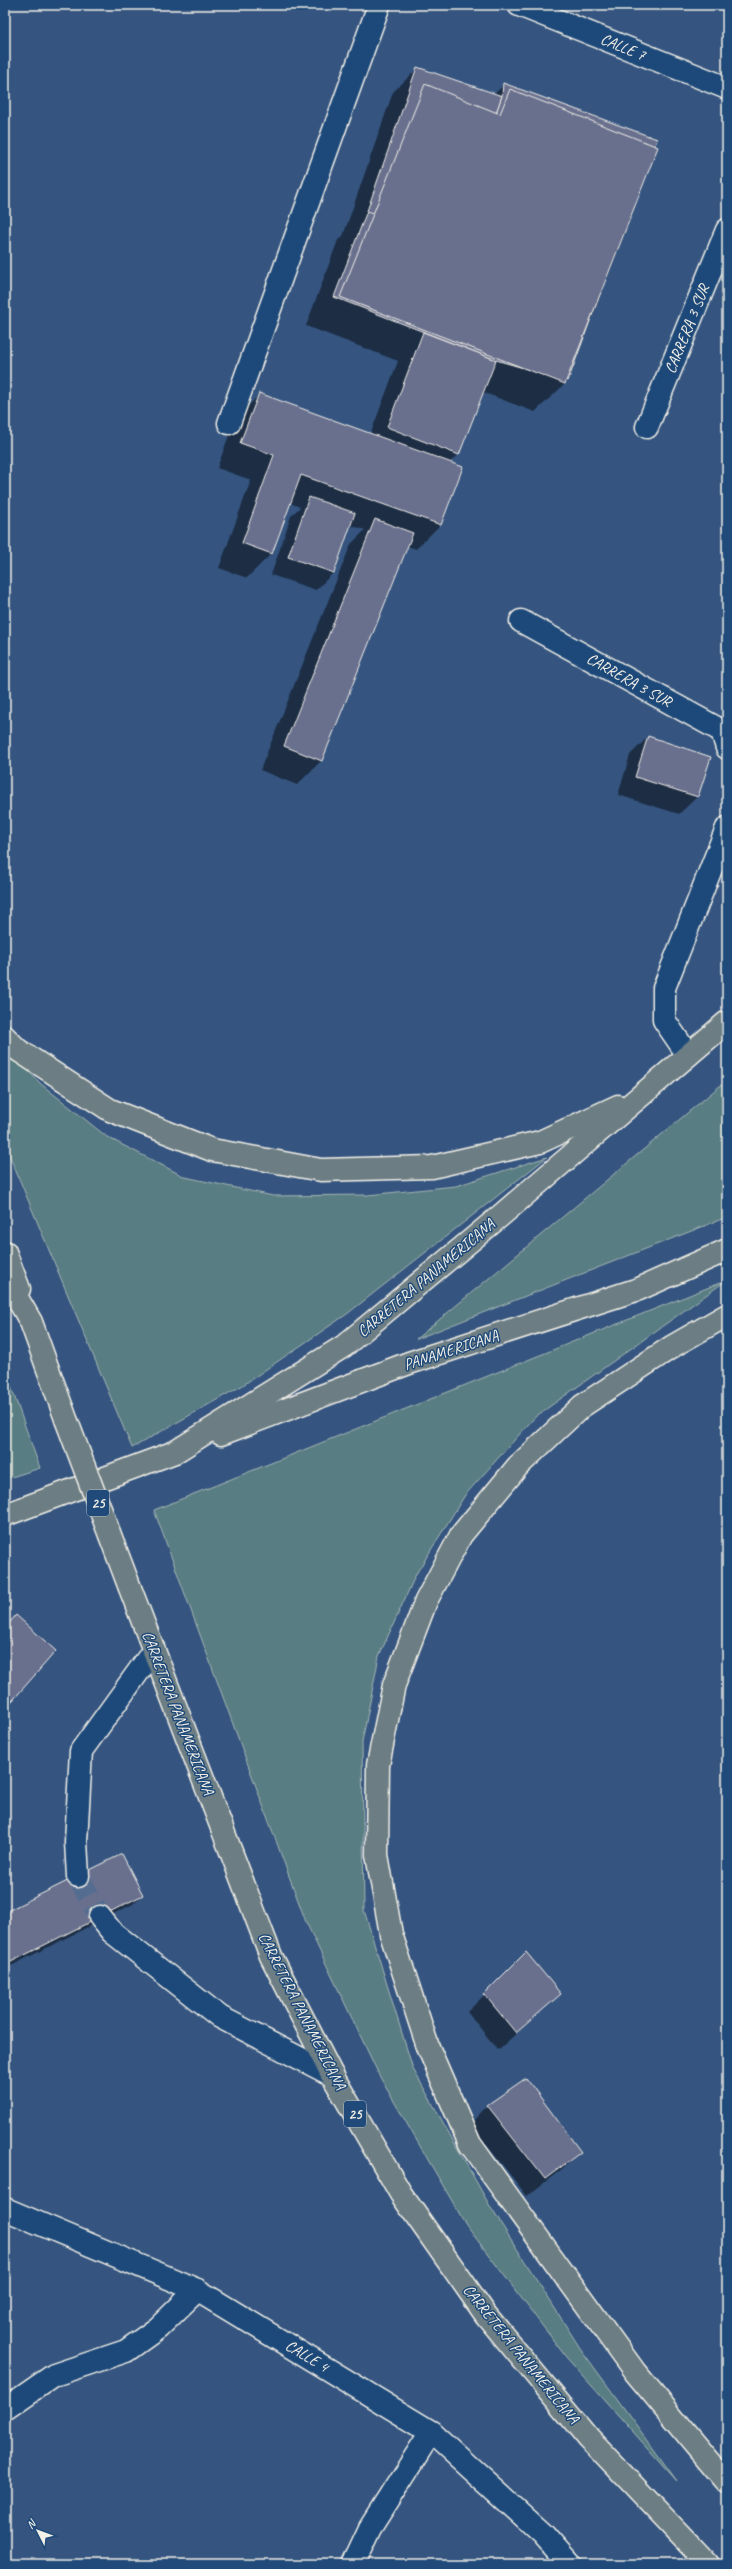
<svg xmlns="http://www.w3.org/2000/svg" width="732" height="2569" font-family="Caveat,sans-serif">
	<rect width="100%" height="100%" fill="#355580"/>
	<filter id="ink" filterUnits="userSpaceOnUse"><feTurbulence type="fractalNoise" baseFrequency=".025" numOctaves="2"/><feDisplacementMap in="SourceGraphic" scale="8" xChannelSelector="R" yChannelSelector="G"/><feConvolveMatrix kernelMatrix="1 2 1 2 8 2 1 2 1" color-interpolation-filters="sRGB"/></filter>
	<g filter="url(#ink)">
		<g fill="#587d82" stroke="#a6b7b5">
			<path d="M5,1047L41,1084L107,1137L185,1177L273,1196L368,1195L456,1186L547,1157L347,1314L243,1385L132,1448L5,1145Z"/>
			<path d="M727,1080V1217L416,1339Z"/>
			<path d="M727,1280L535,1417L465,1495L416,1574L379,1656L362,1742L364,1910L413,2069L491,2208L580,2348L677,2481L566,2357L466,2225L381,2079L306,1922L154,1510Z"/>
			<path d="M5,1370L40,1468L5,1479Z"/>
		</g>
		<g fill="#0007">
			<path d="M418,68L494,94L504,85L657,148L568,381L535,412L482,392L458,455L449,463L462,468L440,525L416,549L407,546L321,761L297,785L260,770L351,544L365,530L350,525L334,572L316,590L271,575L291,516L300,507L290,503L271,554L247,578L219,568L251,480L217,468L235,419L259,395L370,435L398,361L306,326L338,240L343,236L393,92Z"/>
			<path d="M648,737L710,757L697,797L679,814L618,795L630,755Z"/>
			<path d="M142,1895L133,1904L5,1969V1913Z"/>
			<path d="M526,1954L560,1994L498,2050L467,2012Z"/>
			<path d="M526,2079L580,2152L562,2169L527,2196L470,2124L487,2106Z"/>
		</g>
		<g fill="#69708e" stroke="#f4f1e8">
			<path d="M417,67L502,96L480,159L430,141L401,222L367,211Z"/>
			<path d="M503,83L657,139L568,381L496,360L334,297L367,211L523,267L549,197L472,169L480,159L502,96Z"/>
			<path d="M425,84L500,114L510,89L658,147L565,384L340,297Z"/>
			<path d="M423,332L496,360L459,455L387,427Z"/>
			<path d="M259,393L463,467L441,525L301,475L272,554L242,543L274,455L240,443Z"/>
			<path d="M309,497L355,513L334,573L288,557Z"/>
			<path d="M375,519L413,533L322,761L284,746Z"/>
			<path d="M648,736L711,757L698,797L635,777Z"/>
			<path d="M16,1615L56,1651L5,1709V1628Z"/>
			<path d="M122,1854L143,1895L5,1965V1912Z"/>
			<path d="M526,1952L561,1994L516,2033L484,1994Z"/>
			<path d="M526,2078L581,2152L545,2179L487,2105Z"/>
		</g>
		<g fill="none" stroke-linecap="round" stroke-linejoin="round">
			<path stroke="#526c90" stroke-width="22" stroke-dasharray="22 11" stroke-linecap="butt" d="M78,1876L100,1917"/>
			<defs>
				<g id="minor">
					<path d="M519,5L727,88"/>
					<path d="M229,423L379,5"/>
					<path d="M647,427L727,230"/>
					<path d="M521,621L722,731L727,748"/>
					<path d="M688,1055L664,1020V988L727,828"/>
					<path d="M78,1876L76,1842L81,1751L154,1650"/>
					<path d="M100,1917L112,1932L220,2017L332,2075"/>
					<path d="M5,2209L197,2290L431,2432L543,2534L569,2564"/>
					<path d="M5,2409L54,2375L126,2351L158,2328L197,2290"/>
					<path d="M353,2564L370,2528L431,2432"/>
				</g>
				<g id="highway">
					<path d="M5,1037L18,1050L110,1110L212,1150L321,1170L432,1167L540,1142L618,1106"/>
					<path d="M5,1252L19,1289"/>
					<path d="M5,1277L31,1322L66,1419"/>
					<path d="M727,1315L673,1346L582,1406L518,1466L461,1535L426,1601L394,1685L378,1765L377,1855L391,1934L428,2047L470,2144L635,2372L727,2482"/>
					<path d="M221,1434L409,1363L639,1289L727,1250"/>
					<path d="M5,1515L175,1452L344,1346L499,1217L727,1022"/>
					<path d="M130,1588L271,1956L332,2075L401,2194L486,2315L589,2439L708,2564"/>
				</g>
			</defs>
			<use href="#minor" stroke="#f4f1e8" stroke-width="25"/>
			<use href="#highway" stroke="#f4f1e8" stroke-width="25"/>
			<use href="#minor" stroke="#1f4a7a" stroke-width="22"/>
			<use href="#highway" stroke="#6c7e84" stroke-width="22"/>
			<defs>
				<path id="highway-bridge" d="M66,1419L130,1588"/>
			</defs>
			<use href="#highway-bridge" stroke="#f4f1e8" stroke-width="25" stroke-linecap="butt"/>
			<use href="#highway-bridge" stroke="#6c7e84" stroke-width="22"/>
		</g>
	</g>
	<g text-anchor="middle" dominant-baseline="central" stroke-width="3" stroke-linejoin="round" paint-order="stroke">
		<g fill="#1f4a7a" stroke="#b4bfc7" stroke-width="1">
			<rect x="87" y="1490" width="22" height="26" rx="3"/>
			<rect x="344" y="2101" width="22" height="26" rx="3"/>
		</g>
		<g font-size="15" font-weight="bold" fill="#f4f1e8">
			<text x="98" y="1503">25</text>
			<text x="355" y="2114">25</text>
		</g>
		<g font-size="16" fill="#f4f1e8" stroke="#1f4a7a">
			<text transform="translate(623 47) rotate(22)">CALLE 7</text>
			<text transform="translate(687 329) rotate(-68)">CARRERA 3 SUR</text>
			<text transform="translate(629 680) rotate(29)">CARRERA 3 SUR</text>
			<text transform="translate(426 1278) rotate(-40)">CARRETERA PANAMERICANA</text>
			<text transform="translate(451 1350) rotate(-18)">PANAMERICANA</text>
			<text transform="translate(178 1713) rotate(69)">CARRETERA PANAMERICANA</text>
			<text transform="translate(302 2011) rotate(63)">CARRETERA PANAMERICANA</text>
			<text transform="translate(521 2354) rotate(51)">CARRETERA PANAMERICANA</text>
			<text transform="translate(307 2356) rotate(31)">CALLE 4</text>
		</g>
	</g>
	<rect width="732" height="2569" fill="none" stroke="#1f4a7a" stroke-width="20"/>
	<rect x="10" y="10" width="712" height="2549" fill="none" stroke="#f4f1e8" stroke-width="1.5" filter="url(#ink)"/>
	<g transform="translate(38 2531) rotate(312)" stroke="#1f4a7a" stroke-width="3" paint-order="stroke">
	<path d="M0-3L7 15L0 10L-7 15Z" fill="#f4f1e8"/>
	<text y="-6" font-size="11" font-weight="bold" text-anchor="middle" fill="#f4f1e8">N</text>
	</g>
</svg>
